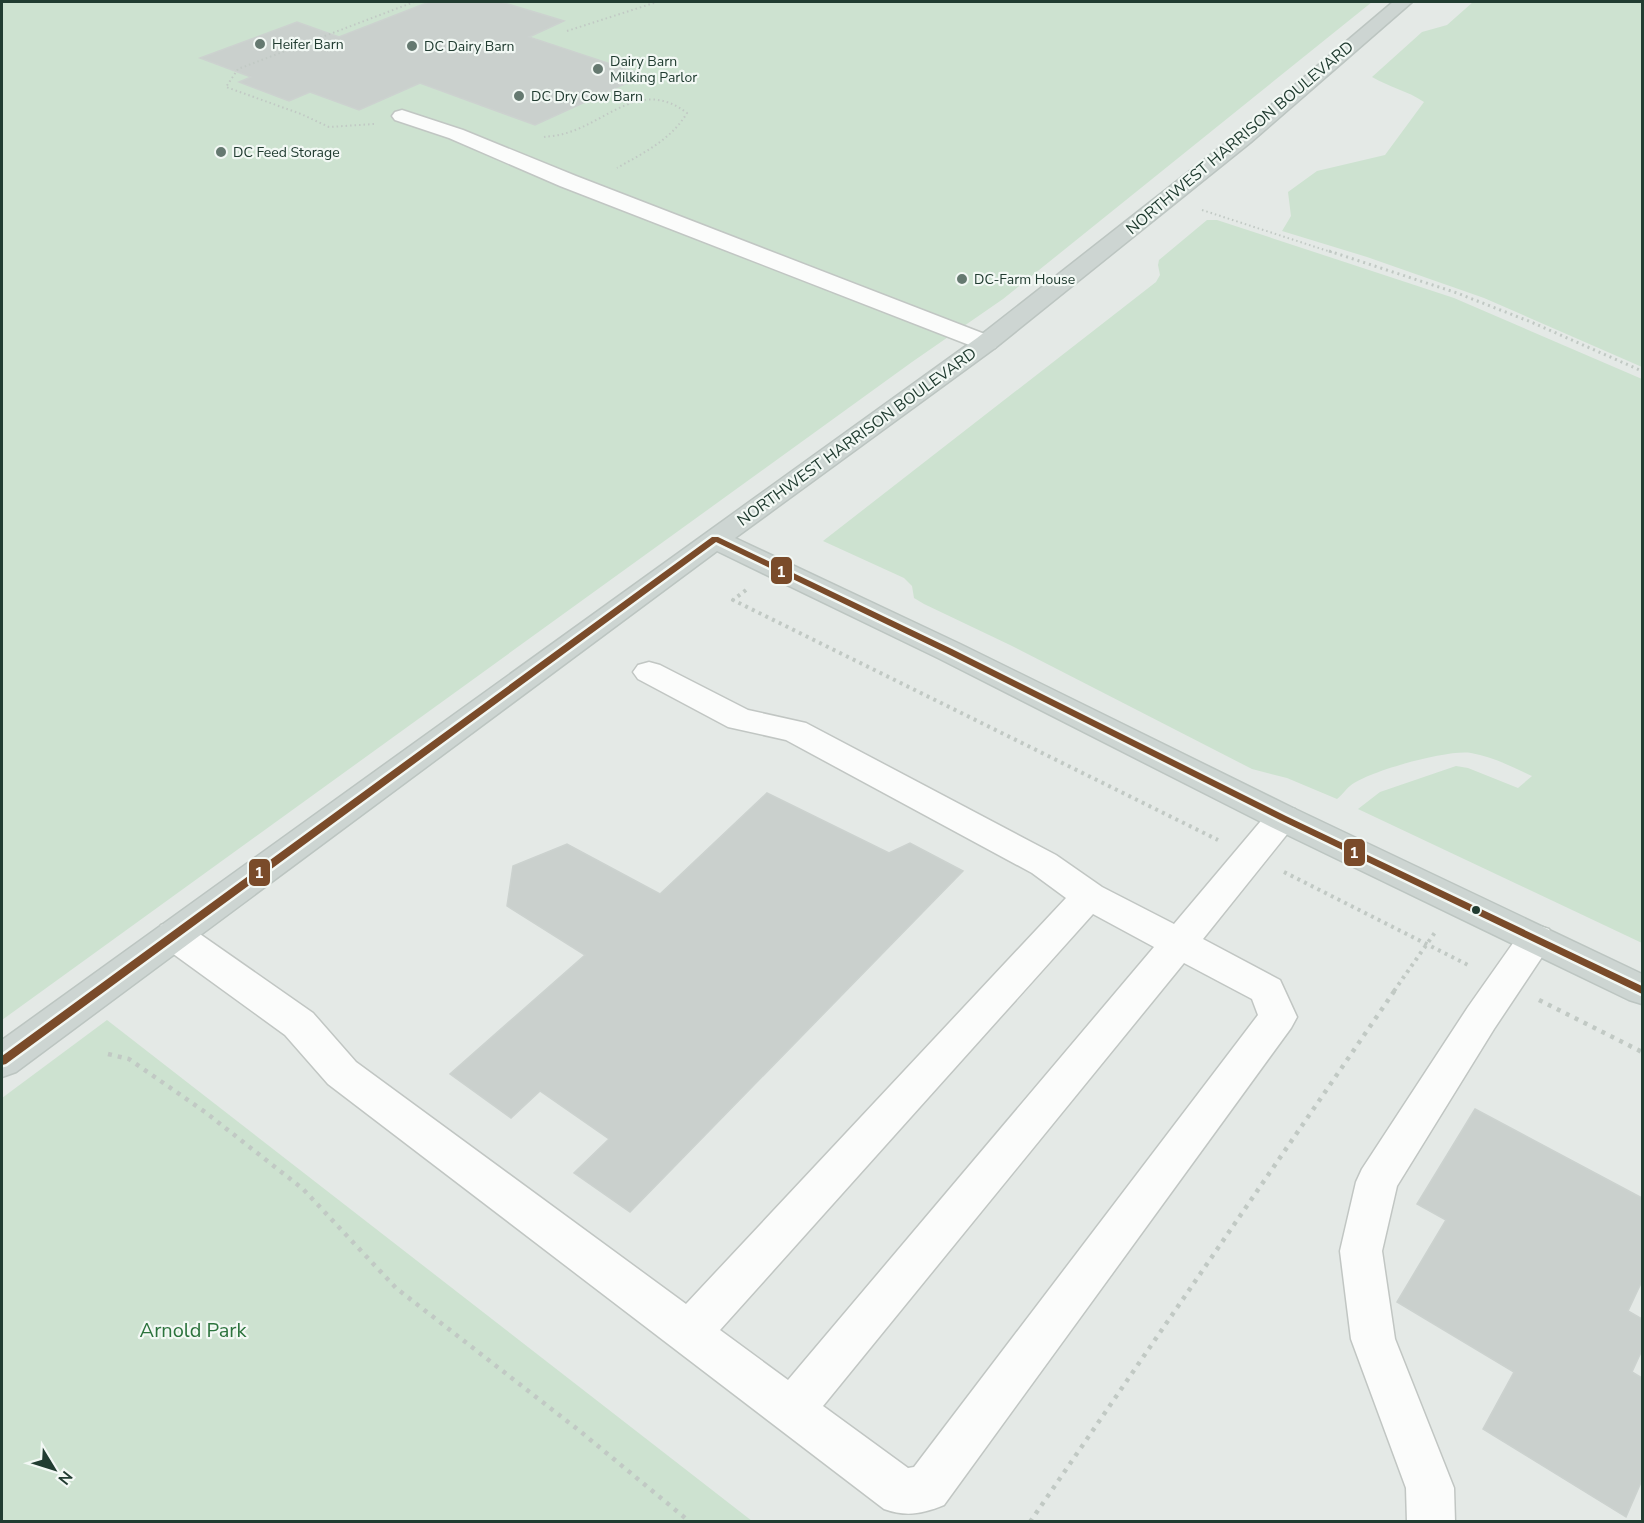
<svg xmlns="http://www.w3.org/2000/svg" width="1644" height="1523" font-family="'Nunito Sans',sans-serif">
	<rect width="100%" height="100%" fill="#e4e9e6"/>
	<g fill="#cde2d0">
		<path d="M2,2H1372L1003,299L912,362L2,1020Z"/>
		<path d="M1473,2L1642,3V367L1484,298L1367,257L1282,231L1291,216L1288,192L1317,171L1385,155L1424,102C1408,91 1389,87 1372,77L1422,32L1447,25Z"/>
		<path d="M1207,220H1217L1454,298L1642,379V943L1358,809L1380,792L1456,766L1468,768L1518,788L1532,776C1513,767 1493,757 1471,753C1449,749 1368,771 1350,786C1346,789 1342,795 1337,799L1287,778L1252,769L1010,645L924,604L914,598L912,586L904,578L823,541L1156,282L1160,275L1158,265L1159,260Z"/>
		<path d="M107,1020L752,1521H2V1098Z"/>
	</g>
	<g fill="#cad0cd" stroke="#ccd2cf" stroke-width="1.5">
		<path d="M429,2H501L564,21L529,37L644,75L535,125L420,83L359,110L310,92L289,101L239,82L251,77L200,58L297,22L339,37Z"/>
		<path d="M767,793L889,853L910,843L963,871L630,1212L574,1173L609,1139L540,1091L511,1118L450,1074L585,955L507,906L513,866L567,844L660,894Z"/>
		<path d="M1475,1109L1642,1198V1281L1628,1311L1642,1319V1350L1632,1372L1642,1378V1480L1626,1517L1483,1429L1514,1372L1397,1302L1446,1220L1417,1204Z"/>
	</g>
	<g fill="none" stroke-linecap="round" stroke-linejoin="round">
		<defs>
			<g id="minor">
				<path d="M402,110L463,130L576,176L995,338L998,343L995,348L986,350L977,348L560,186L449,138L395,120L392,116L395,112Z"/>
				<path d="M649,662L660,665L748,710L806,723L1056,855L1102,887L1174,924L1271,809L1283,806L1295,809L1300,818L1203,939L1280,980L1297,1017L1291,1028L944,1505C922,1514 906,1517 884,1509L328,1084L285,1035L161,945L156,935L161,925L174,921L187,925L313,1013L356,1062L686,1304L1066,898L1032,873L786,740L728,727L638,679L633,672L638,665ZM1093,914L1154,947L788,1380L720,1330ZM1184,963L1252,999L1258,1015L914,1467L908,1468L823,1406Z"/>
				<path d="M1536,925L1549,929L1554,939L1494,1029L1397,1186L1382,1251L1395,1339L1454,1488L1455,1522H1407L1406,1488L1351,1339L1340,1251L1356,1182L1362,1169L1468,1007L1523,929Z"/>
			</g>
			<path id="major" d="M1393,2H1412L1251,142L995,348L735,538L960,644L1295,809L1642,974V1004L1629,1000L1271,827L938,658L717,551L16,1072L2,1077V1040L977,338L1237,134Z"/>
		</defs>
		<use href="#minor" stroke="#c1c6c3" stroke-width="3"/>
		<use href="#major" stroke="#bcc5c1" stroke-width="3"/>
		<g stroke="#c1c9c4" stroke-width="2" stroke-dasharray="1.5 3" stroke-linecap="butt">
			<path d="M567,31L657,2"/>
			<path d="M374,124L329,127L301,114L226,87L238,69L414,2"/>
			<path d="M544,137C550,136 557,136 563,134C607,123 640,77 687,113C671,140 643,153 617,168"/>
			<path d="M1202,210L1334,253"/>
		</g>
		<path stroke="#c1c9c4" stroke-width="3" stroke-dasharray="2 4" stroke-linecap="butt" d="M1329,251L1457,293L1531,322L1642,371"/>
		<g stroke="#c1c9c4" stroke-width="4" stroke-dasharray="3 4.5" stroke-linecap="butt">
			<path d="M746,590L733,600L1218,840"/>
			<path d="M1284,872L1470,966"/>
			<path d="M1394,991L1436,931"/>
		</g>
		<g stroke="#c1c9c4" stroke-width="4.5" stroke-dasharray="4 6" stroke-linecap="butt">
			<path d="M1539,1000L1642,1052"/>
			<path d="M108,1054L129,1059L205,1112L303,1189L396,1288L581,1432L690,1522"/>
			<path d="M1030,1522L1395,990"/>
		</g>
		<use href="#minor" fill="#fbfcfb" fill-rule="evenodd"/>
		<use href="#major" fill="#cdd5d2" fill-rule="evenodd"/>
		<defs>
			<path id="bus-1" d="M712,537H718L952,649L1286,816L1642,986V994L1280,820L946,653L716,542L6,1064L2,1065V1056Z"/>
		</defs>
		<use href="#bus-1" stroke="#f2f8f4" stroke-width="5"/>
		<use href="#bus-1" fill="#7a4b2a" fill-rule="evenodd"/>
	</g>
	<g fill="#657970" stroke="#f2f8f4" stroke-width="2">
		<circle cx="260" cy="44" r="6"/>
		<circle cx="412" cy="46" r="6"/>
		<circle cx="598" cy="69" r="6"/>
		<circle cx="519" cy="96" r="6"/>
		<circle cx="221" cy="152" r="6"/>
		<circle cx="962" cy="279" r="6"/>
	</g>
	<circle fill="#213c31" stroke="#f2f8f4" stroke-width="2" cx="1476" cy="910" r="5"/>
	<g text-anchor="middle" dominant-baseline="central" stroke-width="4.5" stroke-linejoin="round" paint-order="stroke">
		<g font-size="14" fill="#213c31" stroke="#f2f8f4" text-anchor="start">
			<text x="272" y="44">Heifer Barn</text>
			<text x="424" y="46">DC Dairy Barn</text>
			<text x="610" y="61">Dairy Barn<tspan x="610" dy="16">Milking Parlor</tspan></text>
			<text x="531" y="96">DC Dry Cow Barn</text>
			<text x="233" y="152">DC Feed Storage</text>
			<text x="974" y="279">DC-Farm House</text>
		</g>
		<g font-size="16" fill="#213c31" stroke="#f2f8f4">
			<text transform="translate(1240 138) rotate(-40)">NORTHWEST HARRISON BOULEVARD</text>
			<text transform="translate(857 437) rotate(-36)">NORTHWEST HARRISON BOULEVARD</text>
		</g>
		<g font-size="20" fill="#2c733d" stroke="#f2f8f4">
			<text x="193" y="1330">Arnold Park</text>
		</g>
	</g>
	<g stroke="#f2f8f4" stroke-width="2">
		<rect x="770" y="556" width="23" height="29" rx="6" fill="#7a4b2a"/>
		<rect x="1343" y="838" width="23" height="29" rx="6" fill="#7a4b2a"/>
		<rect x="248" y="858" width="23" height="29" rx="6" fill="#7a4b2a"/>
	</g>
	<g font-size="16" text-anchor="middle" font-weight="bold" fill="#fff">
		<text x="781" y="577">1</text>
		<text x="1354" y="858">1</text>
		<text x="259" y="878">1</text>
	</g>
	<rect width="1644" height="1523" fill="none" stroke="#213c31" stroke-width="6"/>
	<g transform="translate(54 1469) rotate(128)" stroke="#f2f8f4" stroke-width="4.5" paint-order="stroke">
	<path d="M0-4.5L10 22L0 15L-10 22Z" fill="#213c31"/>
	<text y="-9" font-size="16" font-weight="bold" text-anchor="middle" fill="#213c31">N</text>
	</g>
</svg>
